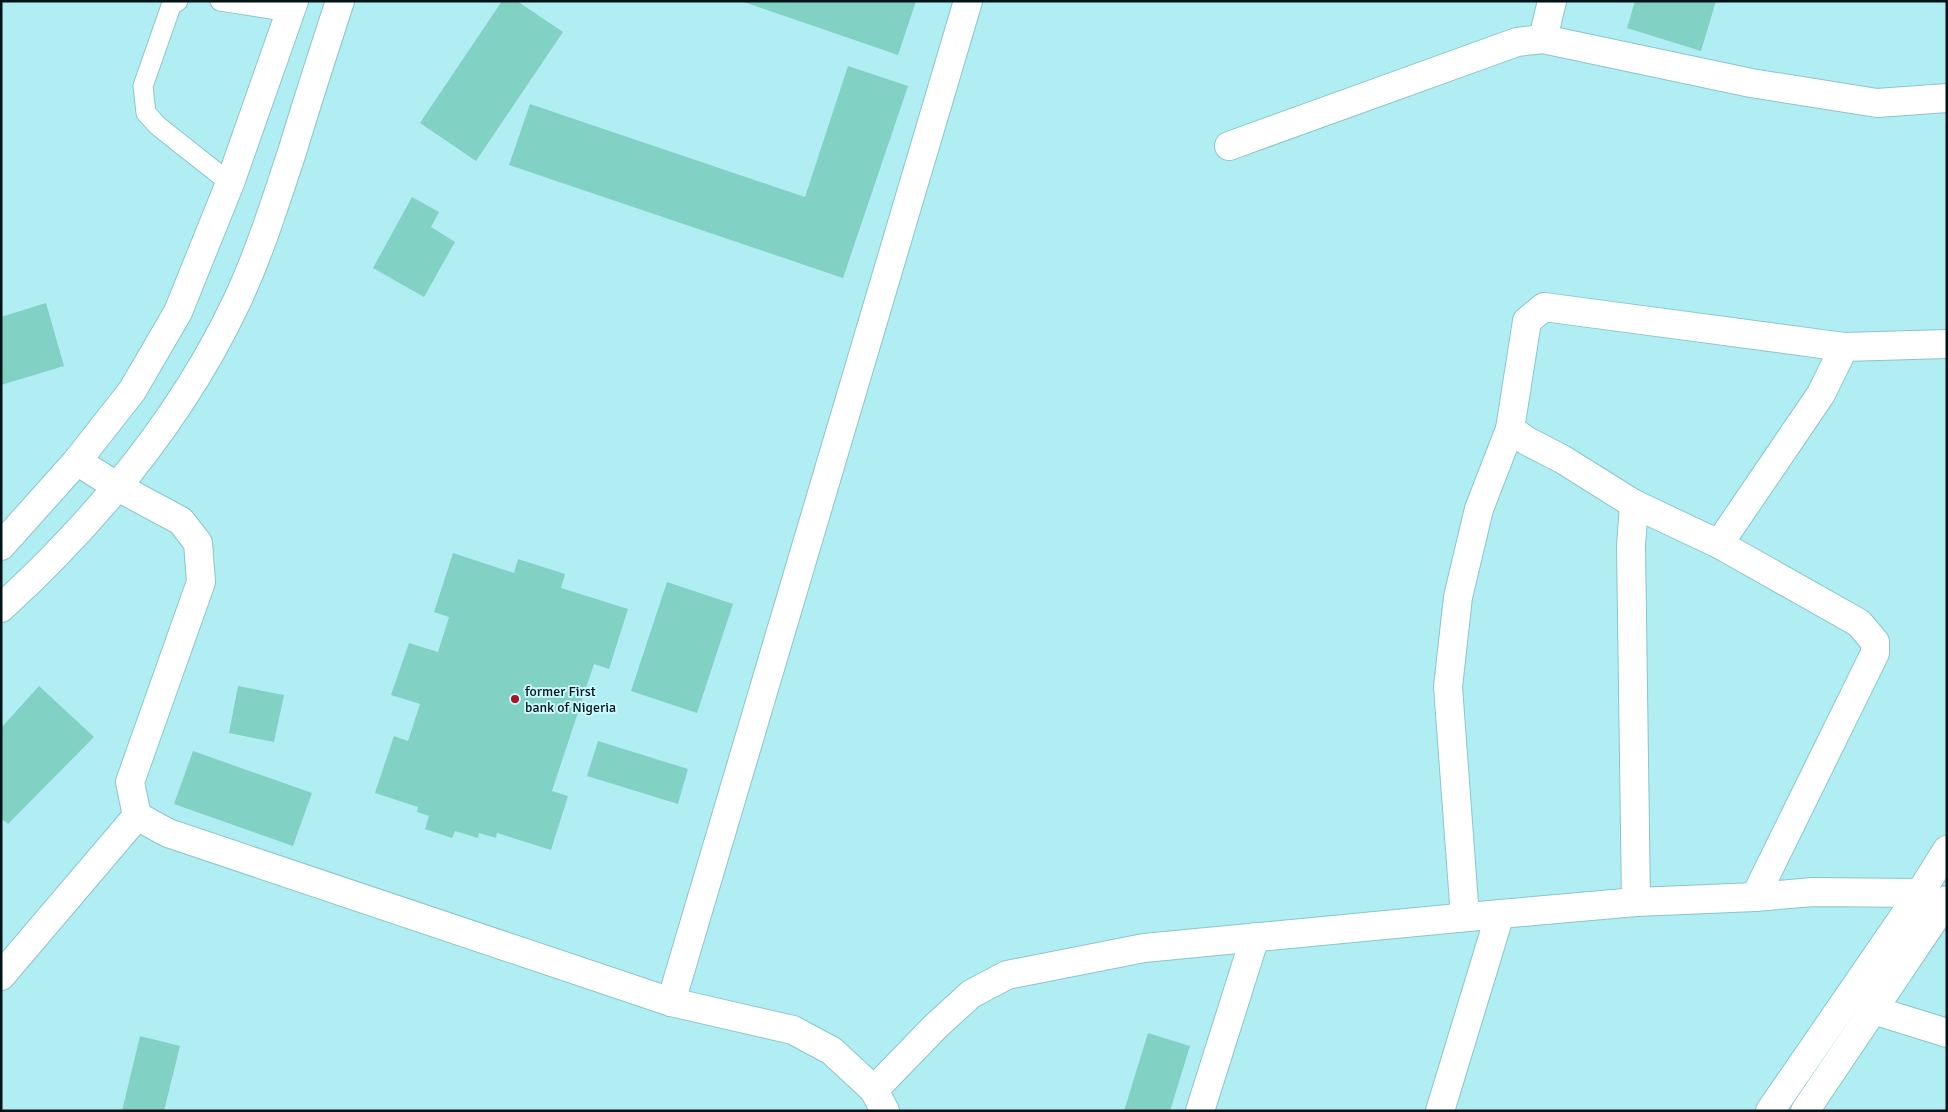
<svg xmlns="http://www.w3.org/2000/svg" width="1948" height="1112" font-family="Signika,sans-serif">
	<rect width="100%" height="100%" fill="#b1eef4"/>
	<g fill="#81d1c4">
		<path d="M502,1H517L563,32L476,161L420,123Z"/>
		<path d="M741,1H916L898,55Z"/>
		<path d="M1635,1H1716L1701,51L1627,28Z"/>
		<path d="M848,66L908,86L843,278L509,165L530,104L805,197Z"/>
		<path d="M412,197L439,212L431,227L455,242L424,297L373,268Z"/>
		<path d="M46,303L64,366L1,385V317Z"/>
		<path d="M453,553L514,573L518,559L565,574L561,588L628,609L609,669L594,664L552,791L568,796L551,850L497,833L496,838L479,833L478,838L455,831L452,838L425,829L429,816L417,812L418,807L375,793L394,736L408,741L420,704L391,695L409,643L438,652L449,617L434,612Z"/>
		<path d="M667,582L733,604L697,713L631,691Z"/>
		<path d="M39,686L94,737L8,824L1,818V728Z"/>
		<path d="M238,686L284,695L274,742L229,733Z"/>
		<path d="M598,741L688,769L678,804L587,776Z"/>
		<path d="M193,751L312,793L293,846L174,804Z"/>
		<path d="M1148,1033L1190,1046L1170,1111H1124Z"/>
		<path d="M140,1036L180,1046L164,1111H122Z"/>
	</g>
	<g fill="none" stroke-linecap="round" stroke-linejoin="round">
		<defs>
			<g id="service">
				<path d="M178,1L171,6L143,86L146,113L158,126L230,183"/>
				<path d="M220,1L290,12"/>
			</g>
			<g id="minor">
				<path d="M1543,39L1552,1"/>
				<path d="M1229,146L1517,42L1543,39L1751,83L1877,103L1947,98"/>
				<path d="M1510,429L1527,441L1562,459L1634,504L1719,544L1859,623L1875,642V653L1755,897"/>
				<path d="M77,461L116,486L181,521L198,543L201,582L130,782L137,816L168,833L671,1002L793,1030L832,1051L874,1090L885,1111"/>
				<path d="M1634,504L1631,546L1636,902"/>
				<path d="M1719,544L1821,394L1844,347"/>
				<path d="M1465,917L1448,687L1458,597L1479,509L1510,429L1527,321L1544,307L1844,347L1947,344"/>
				<path d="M1,976L137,816"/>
				<path d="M671,1002L968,1"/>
				<path d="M1873,1010L1947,1033"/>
				<path d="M874,1090L936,1026L971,994L1007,975L1144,948L1500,914L1636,902L1755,897L1813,892L1920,893"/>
				<path d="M1200,1111L1255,937"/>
				<path d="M1440,1111L1500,914"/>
			</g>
			<g id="tertiary">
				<path d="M1770,1111L1920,893L1947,850"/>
				<path d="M1805,1111L1947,900"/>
			</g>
			<g id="secondary">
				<path d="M1,546L77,461L132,391L178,312L230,183L294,1"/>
				<path d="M1,608C96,521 182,418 237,301C260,252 276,200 293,149C308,99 324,50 340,1"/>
			</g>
		</defs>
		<use href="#service" stroke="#8ac6cb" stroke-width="21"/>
		<use href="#minor" stroke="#8ac6cb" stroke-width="30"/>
		<use href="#tertiary" stroke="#8ac6cb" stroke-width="30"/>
		<use href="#secondary" stroke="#8ac6cb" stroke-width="30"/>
		<use href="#service" stroke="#fff" stroke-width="19"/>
		<use href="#minor" stroke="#fff" stroke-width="28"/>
		<use href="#tertiary" stroke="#fff" stroke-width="28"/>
		<use href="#secondary" stroke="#fff" stroke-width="28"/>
	</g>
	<circle fill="#a91325" stroke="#c9f9fd" stroke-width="2" cx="515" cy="699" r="5"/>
	<g text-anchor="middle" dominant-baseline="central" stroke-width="4" stroke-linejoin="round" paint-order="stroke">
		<g font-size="14" fill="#001316" stroke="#c9f9fd" text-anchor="start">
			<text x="525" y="691">former First<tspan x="525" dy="16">bank of Nigeria</tspan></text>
		</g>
	</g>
	<rect width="1948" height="1112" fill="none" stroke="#001316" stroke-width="5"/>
</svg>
